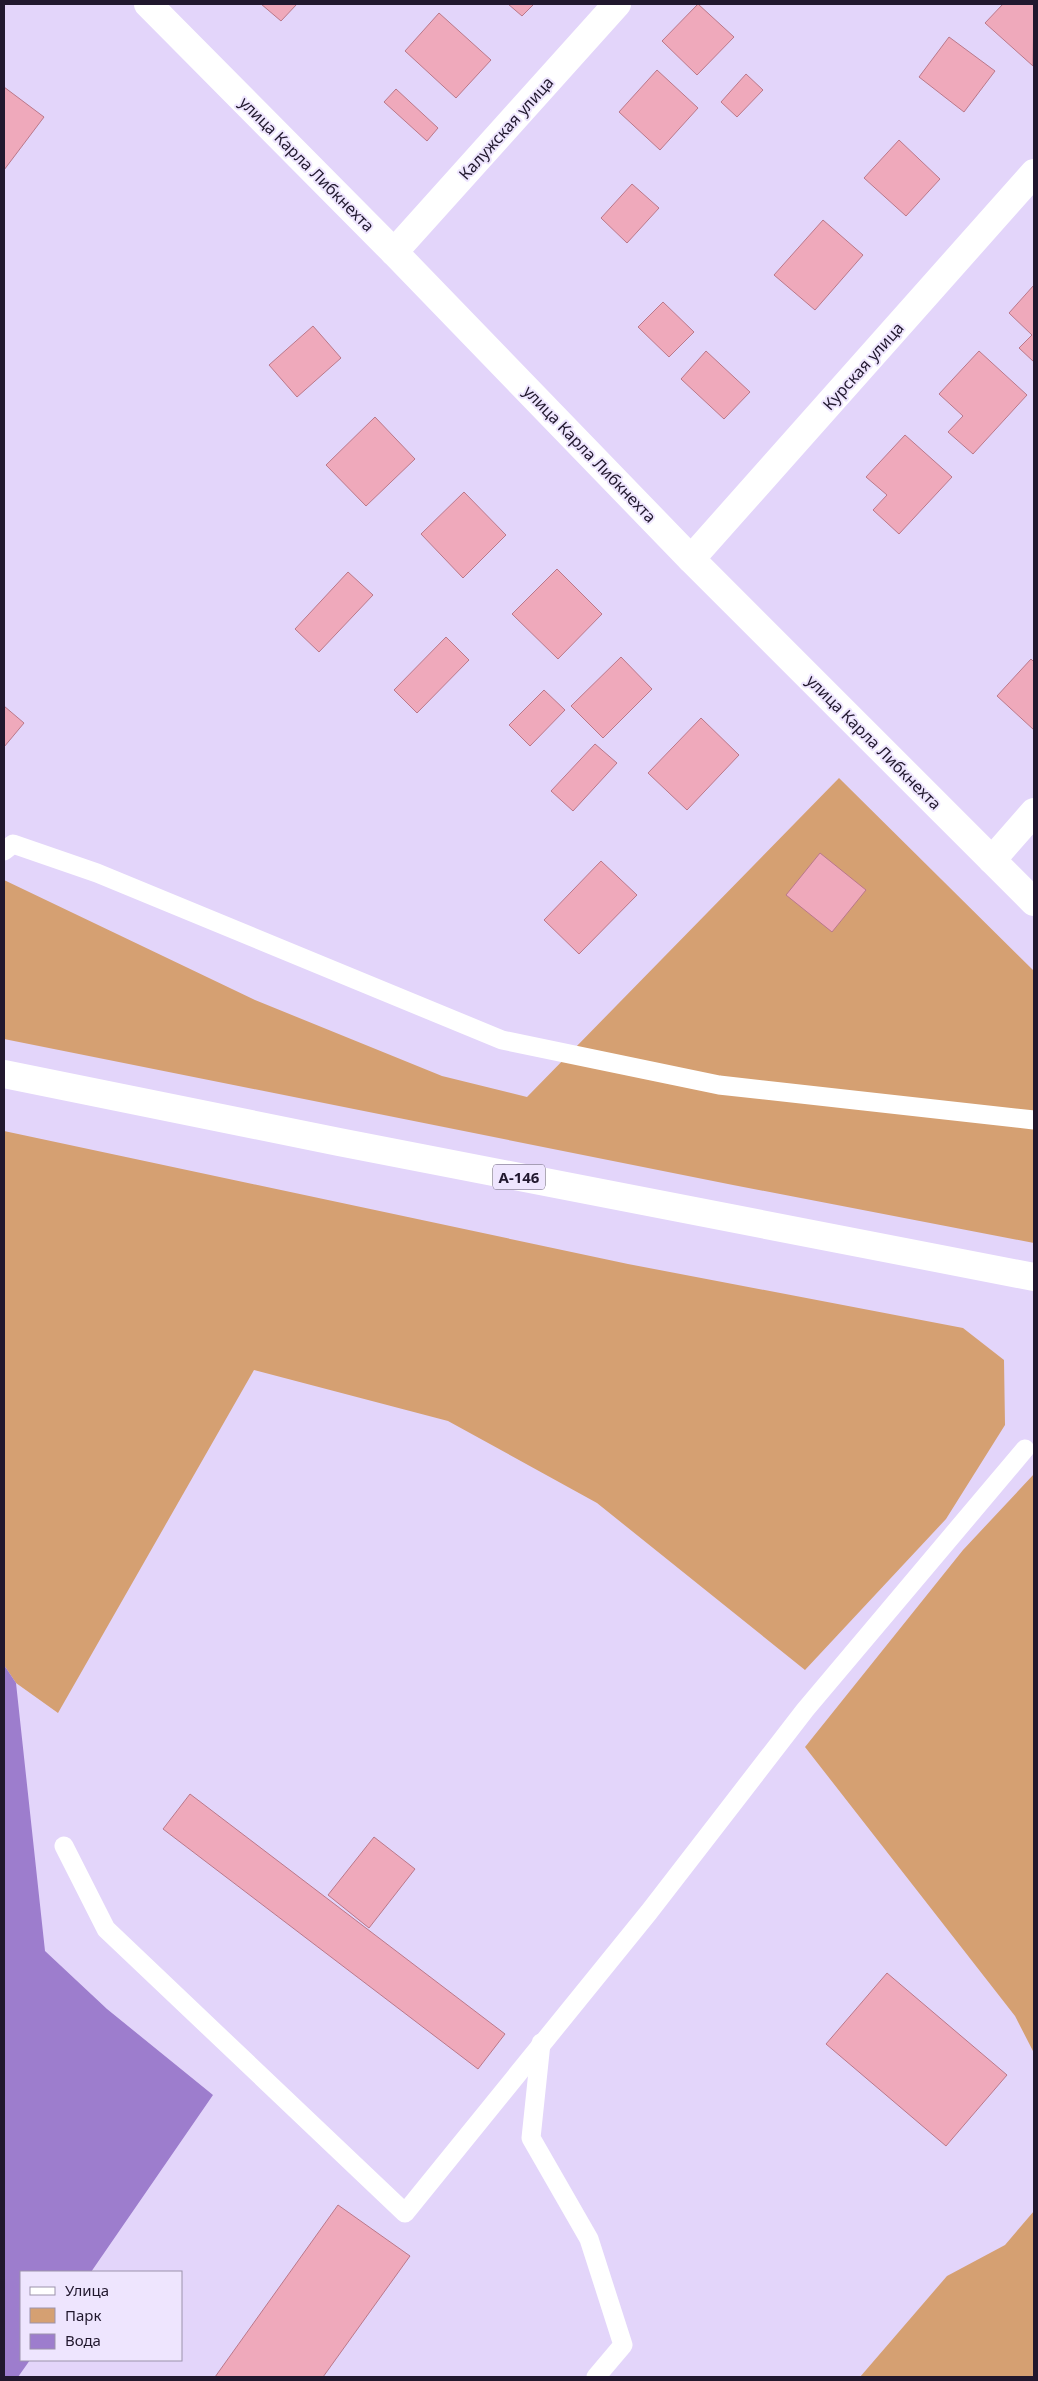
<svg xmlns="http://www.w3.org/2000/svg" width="1038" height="2381" font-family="'Noto Sans',sans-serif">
	<rect width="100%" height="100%" fill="#e3d5fa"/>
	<g fill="#d5a072">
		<path d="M839,778L1034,971V1243L733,1185L4,1039V880L255,1000L442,1076L527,1097Z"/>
		<path d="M4,1131L628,1264L963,1328L1004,1360L1005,1425L946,1519L805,1670L597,1503L448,1421L254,1370L58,1713L16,1683L4,1665Z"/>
		<path d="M1034,1474V2053L1015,2016L805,1747L963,1550Z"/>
		<path d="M1034,2211V2377H860L947,2276L1005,2245Z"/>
	</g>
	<path fill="#9d7dcd" d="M4,1665L16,1683L45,1951L107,2009L213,2095L91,2272H21V2360H30L18,2377H4Z"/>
	<g fill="#efa9bb" stroke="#ba788a">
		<path d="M261,4H297L281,21Z"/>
		<path d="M508,4H534L522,16Z"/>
		<path d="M698,4L734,37L697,75L662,41Z"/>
		<path d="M1003,4H1034L1033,66L985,23Z"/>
		<path d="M439,13L491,60L456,98L405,51Z"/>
		<path d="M949,37L995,71L964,112L919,77Z"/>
		<path d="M657,70L698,108L660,150L619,112Z"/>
		<path d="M746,74L763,90L737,117L721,102Z"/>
		<path d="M4,87L44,117L4,170Z"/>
		<path d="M396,89L438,128L427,141L384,102Z"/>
		<path d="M899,140L940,179L906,216L864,178Z"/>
		<path d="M632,184L659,208L627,243L601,218Z"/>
		<path d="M823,220L863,255L815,310L774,275Z"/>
		<path d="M1034,285V362L1019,348L1032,335L1009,313Z"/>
		<path d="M663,302L694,332L669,357L638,327Z"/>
		<path d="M313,326L341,358L297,397L269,365Z"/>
		<path d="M706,351L750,392L724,419L681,379Z"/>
		<path d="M979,351L1027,395L973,454L948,432L963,416L939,394Z"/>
		<path d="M375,417L415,459L366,506L326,465Z"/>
		<path d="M905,435L952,477L899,534L873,510L887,495L866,477Z"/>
		<path d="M464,492L506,535L463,578L421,534Z"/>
		<path d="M557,569L602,614L558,659L512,614Z"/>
		<path d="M348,572L373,595L319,652L295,629Z"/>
		<path d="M446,637L469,660L417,713L394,690Z"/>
		<path d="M621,657L652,689L603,738L571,706Z"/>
		<path d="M1031,659L1034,662V730L997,696Z"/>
		<path d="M544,690L565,710L530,746L509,725Z"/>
		<path d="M4,706L24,723L4,747Z"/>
		<path d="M701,718L739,755L687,810L648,773Z"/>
		<path d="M595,744L617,763L573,811L551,791Z"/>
		<path d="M820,853L866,890L832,932L786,895Z"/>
		<path d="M601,861L637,895L579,954L544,920Z"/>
		<path d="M190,1794L505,2034L478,2069L163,1829Z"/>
		<path d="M374,1837L415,1869L369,1928L328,1895Z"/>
		<path d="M887,1973L1007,2075L946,2146L826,2044Z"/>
		<path d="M338,2205L410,2256L323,2377H215Z"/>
	</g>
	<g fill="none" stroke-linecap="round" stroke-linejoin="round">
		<g stroke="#fff" stroke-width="19">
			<path d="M4,851L13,844L97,873L502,1040L719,1085L1034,1120"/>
			<path d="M64,1846L106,1929L405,2213L649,1912L805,1710L1025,1449"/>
			<path d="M541,2043L531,2138L589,2239L623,2345L596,2377"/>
		</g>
		<g stroke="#fff" stroke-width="28">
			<path d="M148,4L394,252L691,559L1034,902"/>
			<path d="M394,252L617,4"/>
			<path d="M691,559L1034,173"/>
			<path d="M992,860L1034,812"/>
		</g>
		<path stroke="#fff" stroke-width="28" d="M4,1074L339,1142L1034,1277"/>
	</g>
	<g text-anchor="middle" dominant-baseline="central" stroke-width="4" stroke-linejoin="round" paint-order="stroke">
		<rect fill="#eee5fe" stroke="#5e566c" stroke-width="1" x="493" y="1164.5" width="52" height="25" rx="4"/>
		<g font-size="15" font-weight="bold" fill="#21182e">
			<text x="519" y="1177">А-146</text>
		</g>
		<g font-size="16" fill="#21182e" stroke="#eee5fe">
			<text transform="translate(506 128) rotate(-48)">Калужская улица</text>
			<text transform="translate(307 164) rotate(45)">улица Карла Либкнехта</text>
			<text transform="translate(863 366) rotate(-48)">Курская улица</text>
			<text transform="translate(590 454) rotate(46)">улица Карла Либкнехта</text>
			<text transform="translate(874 742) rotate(45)">улица Карла Либкнехта</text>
		</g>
	</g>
	<rect width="1038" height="2381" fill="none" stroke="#21182e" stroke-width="10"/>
	<rect x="20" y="2271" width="162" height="90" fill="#eee5fe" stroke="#9c93ab"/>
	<rect x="30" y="2287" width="25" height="8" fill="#ffffff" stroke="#9c93ab"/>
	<text x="65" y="2296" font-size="15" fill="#21182e">Улица</text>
	<rect x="30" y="2308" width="25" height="15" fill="#d5a072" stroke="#9c93ab"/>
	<text x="65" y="2321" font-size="15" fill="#21182e">Парк</text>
	<rect x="30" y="2334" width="25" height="15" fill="#9d7dcd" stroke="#9c93ab"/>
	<text x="65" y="2346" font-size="15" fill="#21182e">Вода</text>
</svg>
